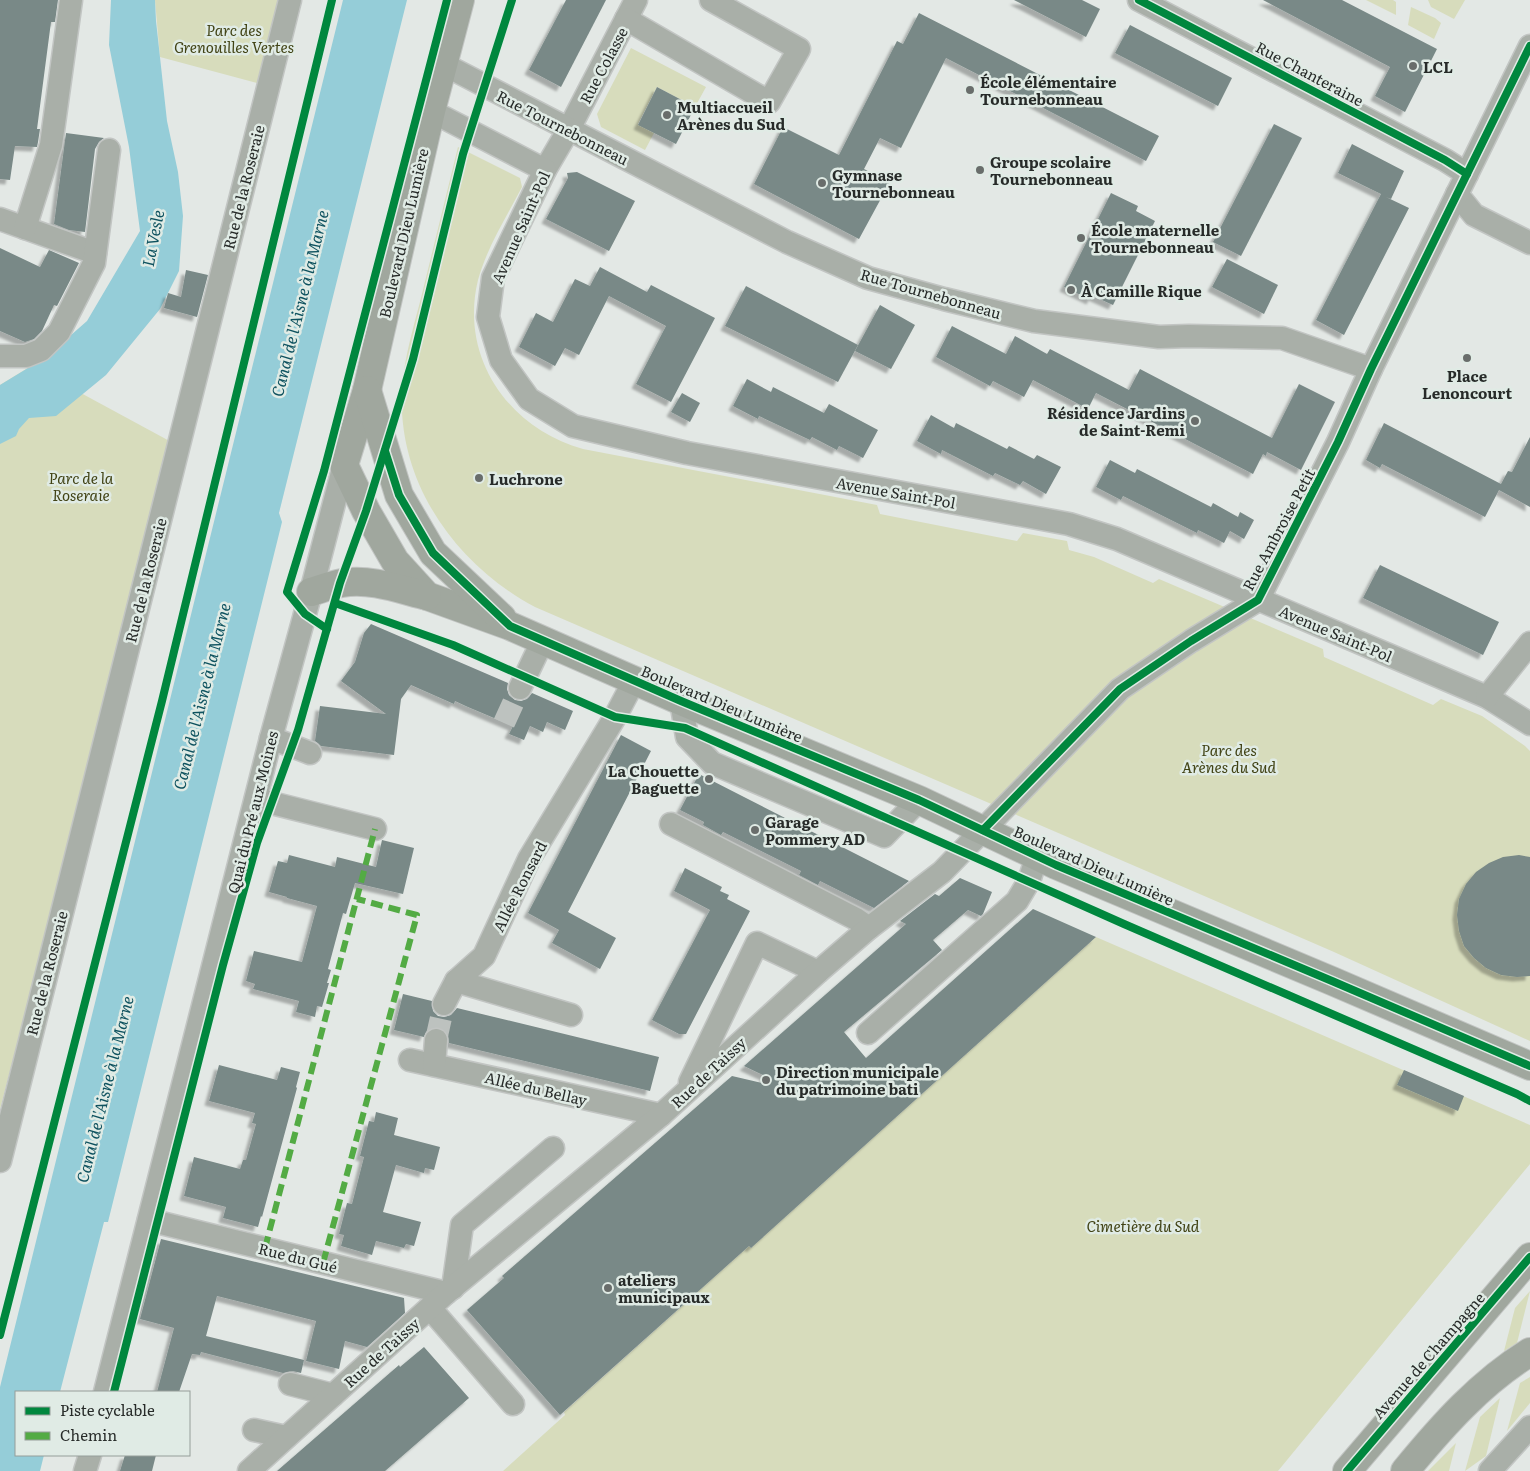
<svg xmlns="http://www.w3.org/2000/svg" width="1530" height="1471" font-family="Literata,serif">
	<defs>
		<filter id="shadow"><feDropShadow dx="-4.5" dy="4.5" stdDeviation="1" flood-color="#0004"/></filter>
	</defs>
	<rect width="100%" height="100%" fill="#e3e8e5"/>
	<g fill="#d7dcbc">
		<path d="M155,0H282L261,84L160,57Z"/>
		<path d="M1366,0H1393L1396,2V15Z"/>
		<path d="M1428,0H1465L1454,19L1431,7Z"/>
		<path d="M1411,7L1435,18L1441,23L1434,39L1408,25Z"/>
		<path d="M631,48L706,87L695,107L657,87L638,124L654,133L645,150L601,127L597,114Z"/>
		<path d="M458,147L520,178L522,187C507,216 487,247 478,280C459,357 509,429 583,449L877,505L880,514L1017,541L1023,533L1067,541L1069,550L1094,557L1153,583L1159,579L1323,649L1324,657L1433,705L1441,699L1482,716L1525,746L1530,751V1041L1334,952L535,607C456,565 397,483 402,390C404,357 414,326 422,294C434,245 446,196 458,147Z"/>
		<path d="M31,366L175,444L0,1109V385Z"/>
		<path d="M1096,937L1530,1125V1164L1278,1471H503L565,1415L564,1412L749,1246L751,1248Z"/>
		<path d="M1530,1291L1517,1343L1504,1351L1515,1308Z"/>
		<path d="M1530,1377V1403L1507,1431L1520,1383Z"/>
		<path d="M1500,1398L1486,1456L1465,1471L1480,1417Z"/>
		<path d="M1456,1443L1449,1471H1428Z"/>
	</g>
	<g fill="#95cdd8">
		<path d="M111,0H155L156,21L167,121L178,172L183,216L179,271L160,309L106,375L56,416L29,418L19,429L16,436L0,444V385L46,357L87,321L140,231L129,147L109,45Z"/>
		<path d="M343,0H407L279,513L282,522L108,1222H104L60,1392H16V1455H44L40,1471H0V1387Z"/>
	</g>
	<g fill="#798987" filter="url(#shadow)">
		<path d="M0,0H58L55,22H51L37,129H40L38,142L37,147L15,146L10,180L0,179Z"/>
		<path d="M566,0H606L561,87L529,70Z"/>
		<path d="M1014,0H1082L1100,9L1086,37Z"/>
		<path d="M1263,0H1342L1437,49L1405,112L1375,96L1390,67Z"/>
		<path d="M919,13L1159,136L1146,161L946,58L901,148L880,138L864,169L890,182L859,239L754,184L783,127L839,155L897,41L903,44Z"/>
		<path d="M1130,25L1232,78L1218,106L1115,53Z"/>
		<path d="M657,87L695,107L676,144L638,125Z"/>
		<path d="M1274,124L1302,138L1241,256L1213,242Z"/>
		<path d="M66,133L104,138L99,142L95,149L85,232L69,230L54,224Z"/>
		<path d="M1352,144L1404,171L1391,199L1386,197L1409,208L1344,335L1316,320L1381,194L1338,173Z"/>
		<path d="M577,172L635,201L609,251L546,219L568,178L567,173Z"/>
		<path d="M1111,193L1138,206L1136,211L1155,221L1113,305L1093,296L1091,300L1064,287Z"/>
		<path d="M0,248L40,267L49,250L79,263L57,306L54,305L42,331L34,339L25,342L0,331Z"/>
		<path d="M1227,259L1278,285L1264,314L1212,287Z"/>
		<path d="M600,267L647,292L651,285L715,318L671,402L636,384L666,326L609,296L579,355L565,348L555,366L519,347L536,313L553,322L575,279L590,286Z"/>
		<path d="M186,270L208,275L197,317L164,308L168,293L181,297Z"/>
		<path d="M746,286L858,345L838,382L725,326Z"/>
		<path d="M880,305L915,325L891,369L855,351Z"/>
		<path d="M952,326L1006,354L1015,336L1047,354L1050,349L1129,390L1140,369L1272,438L1299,384L1335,402L1301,470L1267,452L1266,456L1263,454L1253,474L1096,393L1088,409L1033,380L1024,397L993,381L990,386L936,357Z"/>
		<path d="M747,379L771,392L773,387L824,413L829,404L878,430L863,458L839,446L837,450L812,437L810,440L759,416L758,419L733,406Z"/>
		<path d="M682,393L700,403L690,422L671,412Z"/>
		<path d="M931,415L954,428L956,423L1007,449L1009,446L1034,459L1037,455L1061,467L1046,494L1023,481L1020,485L995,473L993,476L942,450L941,454L917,441Z"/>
		<path d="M1384,423L1501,484L1508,471L1512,472L1530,437V507L1499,490L1485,517L1382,464L1380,468L1366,460Z"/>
		<path d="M1110,460L1135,473L1137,469L1211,507L1213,503L1238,517L1240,512L1254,520L1244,539L1230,531L1224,543L1198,530L1197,533L1123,496L1121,500L1096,487Z"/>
		<path d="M1380,565L1499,622L1483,655L1363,598Z"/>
		<path d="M371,624L508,683L507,689L509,695L515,700L521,701L527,699L532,693L573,711L565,730L547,722L543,732L530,726L524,740L509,734L513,726L468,707L455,701L454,704L411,685L401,699L394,755L321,746L315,741L320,706L386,714L341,681L355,662L364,633Z"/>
		<path d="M621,735L651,751L568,912L616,938L600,969L552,943L559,930L528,913Z"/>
		<path d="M699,774L744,797L909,881L874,908L820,881L818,885L799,875L801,871L723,832L721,835L703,825L704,822L680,810Z"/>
		<path d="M382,840L414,848L403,894L355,883L346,914L343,913L328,969L331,970L327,983H329L322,1007L317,1006L315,1017L296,1012L299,1001L253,989L255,984L246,981L254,951L302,962L317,906L287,898V897L269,892L278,861L287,863L289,855L335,867L337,857L376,867Z"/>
		<path d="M1519,855L1530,857V976L1517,977L1501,975L1486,968L1474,958L1464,946L1459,931L1457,915L1459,899L1466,884L1476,872L1489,863L1503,857Z"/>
		<path d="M685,868L722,887L720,891L729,895L727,899L750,911L686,1034H679L652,1020L710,910L674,891Z"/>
		<path d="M960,878L992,892L983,914L981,916L968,910L933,940L942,950L844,1032L866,1058L1033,909L1096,937L751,1248L749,1246L560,1415L467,1310L504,1278L502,1276L732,1076L762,1083L765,1076L744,1066L906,924L900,921L935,894L939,896Z"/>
		<path d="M403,994L432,1001L433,1011L438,1016L444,1017L451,1015L457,1008L659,1057L650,1091L449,1043L448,1034L444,1030L438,1027L430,1028L426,1032L424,1037L394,1030Z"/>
		<path d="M219,1065L277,1080L281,1067L300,1072L296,1087L297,1088L262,1217L261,1216L258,1227L223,1218L226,1207L184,1196L194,1157L240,1169L243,1160H246L256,1124L252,1123L255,1113L209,1101Z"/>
		<path d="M1404,1070L1464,1096L1458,1111L1397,1085Z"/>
		<path d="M376,1112L398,1118L394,1135L440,1147L434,1170L425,1168L424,1173L396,1165L383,1212L421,1222L414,1246L406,1244L404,1248L376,1241L372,1255L341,1246L344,1235L339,1234L347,1203L352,1204L364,1157L360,1156L369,1121L374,1122Z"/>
		<path d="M161,1239L404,1298L405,1313L367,1347L345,1341L339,1369L306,1361L316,1321L217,1296L206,1336L304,1360L301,1373L293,1371L283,1373L201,1352L200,1355L192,1354L179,1392H157L174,1328L140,1319Z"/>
		<path d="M424,1347L469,1398L385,1471H277L399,1365L400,1367Z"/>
		<path d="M125,1455H156L152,1471H120Z"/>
	</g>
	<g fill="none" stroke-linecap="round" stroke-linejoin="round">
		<g stroke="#bdc2bf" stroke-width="22" stroke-dasharray="22 11" stroke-linecap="butt">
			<path d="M504,723L520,688"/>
			<path d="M436,1040L444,1004"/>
		</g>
		<defs>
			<g id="minor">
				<path d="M636,0L569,129L545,170L493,278L488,317L501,360L529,399L573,426L687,453L1069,524L1117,539L1487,697L1530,724"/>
				<path d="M1139,0L1445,160L1467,174"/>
				<path d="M626,19L769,102L799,49L711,0"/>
				<path d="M443,64L787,242L868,278L944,299L1034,321L1159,337L1189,336L1282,338L1371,369"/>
				<path d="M431,111L545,170"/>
				<path d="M1457,194L1474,215L1530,243"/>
				<path d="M0,219L95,253"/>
				<path d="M25,228L51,145L71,0"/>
				<path d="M0,356H26L41,350L59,332L94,263L109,150"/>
				<path d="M520,688L543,640"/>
				<path d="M1487,697L1530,643"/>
				<path d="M681,701L687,737L712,763L884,836L919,800"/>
				<path d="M271,738L310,753"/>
				<path d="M256,799L375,829"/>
				<path d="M671,824L856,919L869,928"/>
				<path d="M444,1004L456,981"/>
				<path d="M571,1015L456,981L484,956L529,859L615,717L634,681"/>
				<path d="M868,1033L1017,901L1029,881L1037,856"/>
				<path d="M410,1060L661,1115"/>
				<path d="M434,1065L436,1040"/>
				<path d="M690,1082L757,943L818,972"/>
				<path d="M0,1161L290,0"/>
				<path d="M149,1220L446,1293"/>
				<path d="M453,1288L462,1225L553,1148"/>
				<path d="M430,1308L513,1404"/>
				<path d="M290,1384L333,1395"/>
				<path d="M105,1392L271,738L311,592L344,465"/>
				<path d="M254,1430L286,1437"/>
				<path d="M85,1471L90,1455"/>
				<path d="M249,1471L446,1293L661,1115L818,972L869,928L942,872L1120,689L1191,641L1258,600L1338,442L1371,369L1530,46"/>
				<path d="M1490,1471L1530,1427"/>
			</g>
			<g id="major">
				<path d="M460,0L431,111L367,390L344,465L366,511L395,561L427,596L510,626L681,701L919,800L1056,865L1332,981L1530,1066"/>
				<path d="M367,390L399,495L433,553L502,618"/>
				<path d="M311,592C321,589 331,585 342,583C370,578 399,589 427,596"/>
				<path d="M1347,1471L1530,1257"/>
				<path d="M1405,1471C1442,1426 1480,1383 1530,1352"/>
			</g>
		</defs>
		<use href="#minor" stroke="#c2c5c3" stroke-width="25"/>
		<use href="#major" stroke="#c2c5c3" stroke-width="30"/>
		<use href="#minor" stroke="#a9afa8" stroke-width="22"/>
		<use href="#major" stroke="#a0a79e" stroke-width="28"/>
		<g stroke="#53ab44" stroke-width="6" stroke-dasharray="12 6" stroke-linecap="butt">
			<path d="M265,1248L375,829"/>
			<path d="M323,1263L417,915L357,899"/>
		</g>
		<defs>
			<g id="cycleway">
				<path d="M1139,0L1445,160L1467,174"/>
				<path d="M385,451L399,495L433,553L510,626L681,701L919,800L1056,865L1332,981L1530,1066"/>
				<path d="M335,603L453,645L615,717L685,728L1124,924L1517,1094L1530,1101"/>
				<path d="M327,629L305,614L287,592L324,471L447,0"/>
				<path d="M983,830L1120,689L1191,641L1258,600L1338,442L1371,369L1530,46"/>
				<path d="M0,1335L162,701L332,0"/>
				<path d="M114,1392L223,965L257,843L298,730L340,583L366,511L413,359L463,154L512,0"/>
				<path d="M1347,1471L1530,1257"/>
			</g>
		</defs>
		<use href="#cycleway" stroke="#e0ebe5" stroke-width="11"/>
		<use href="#cycleway" stroke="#00873e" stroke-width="8"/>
	</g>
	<g fill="#696d6b" stroke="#e0ebe5" stroke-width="2">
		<circle cx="1413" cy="66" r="5"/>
		<circle cx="970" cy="90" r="5"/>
		<circle cx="667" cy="115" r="5"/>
		<circle cx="980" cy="170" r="5"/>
		<circle cx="822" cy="183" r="5"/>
		<circle cx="1081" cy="238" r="5"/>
		<circle cx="1071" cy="290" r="5"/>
		<circle cx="1467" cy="358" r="5"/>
		<circle cx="1195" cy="421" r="5"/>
		<circle cx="479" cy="478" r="5"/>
		<circle cx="709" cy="779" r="5"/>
		<circle cx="755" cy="830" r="5"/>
		<circle cx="766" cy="1080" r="5"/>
		<circle cx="608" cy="1288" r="5"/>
	</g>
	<g text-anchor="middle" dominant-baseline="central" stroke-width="5" stroke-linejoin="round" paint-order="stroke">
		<g font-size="15" font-style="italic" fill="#414315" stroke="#e0ebe5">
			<text x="234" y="29">Parc des<tspan x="234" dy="17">Grenouilles Vertes</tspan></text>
			<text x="81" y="477">Parc de la<tspan x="81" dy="17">Roseraie</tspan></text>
			<text x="1229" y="749">Parc des<tspan x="1229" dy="17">Arènes du Sud</tspan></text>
			<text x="1143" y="1225">Cimetière du Sud</text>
		</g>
		<g font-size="15" fill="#272b29" stroke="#e0ebe5">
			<text transform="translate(603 65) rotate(-62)">Rue Colasse</text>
			<text transform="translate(1310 73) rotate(28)">Rue Chanteraine</text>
			<text transform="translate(563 127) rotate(27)">Rue Tournebonneau</text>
			<text transform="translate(243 187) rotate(-76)">Rue de la Roseraie</text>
			<text transform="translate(520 227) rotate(-66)">Avenue Saint-Pol</text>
			<text transform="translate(403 233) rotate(-77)">Boulevard Dieu Lumière</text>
			<text transform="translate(931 293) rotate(16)">Rue Tournebonneau</text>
			<text transform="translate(896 492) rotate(10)">Avenue Saint-Pol</text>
			<text transform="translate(1278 529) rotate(-62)">Rue Ambroise Petit</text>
			<text transform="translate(145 580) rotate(-76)">Rue de la Roseraie</text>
			<text transform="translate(1336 633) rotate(23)">Avenue Saint-Pol</text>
			<text transform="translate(722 703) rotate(23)">Boulevard Dieu Lumière</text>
			<text transform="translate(252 812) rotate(-76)">Quai du Pré aux Moines</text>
			<text transform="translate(1094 865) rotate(24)">Boulevard Dieu Lumière</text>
			<text transform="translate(519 886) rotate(-63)">Allée Ronsard</text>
			<text transform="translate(46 973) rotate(-76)">Rue de la Roseraie</text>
			<text transform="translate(708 1072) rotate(-43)">Rue de Taissy</text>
			<text transform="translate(536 1088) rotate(13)">Allée du Bellay</text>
			<text transform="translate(298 1257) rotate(14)">Rue du Gué</text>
			<text transform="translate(381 1352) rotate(-42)">Rue de Taissy</text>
			<text transform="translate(1428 1355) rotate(-49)">Avenue de Champagne</text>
		</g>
		<g font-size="15" font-weight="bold" fill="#272b29" stroke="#e0ebe5" text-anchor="start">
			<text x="1423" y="66">LCL</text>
			<text x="980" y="81">École élémentaire<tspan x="980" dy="17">Tournebonneau</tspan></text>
			<text x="677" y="106">Multiaccueil<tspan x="677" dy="17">Arènes du Sud</tspan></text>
			<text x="990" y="161">Groupe scolaire<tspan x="990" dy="17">Tournebonneau</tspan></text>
			<text x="832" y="174">Gymnase<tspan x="832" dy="17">Tournebonneau</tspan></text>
			<text x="1091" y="229">École maternelle<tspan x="1091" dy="17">Tournebonneau</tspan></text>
			<text x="1081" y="290">À Camille Rique</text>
			<text x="1467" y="375" text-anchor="middle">Place<tspan x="1467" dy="17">Lenoncourt</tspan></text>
			<text x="1185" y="412" text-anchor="end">Résidence Jardins<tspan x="1185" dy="17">de Saint-Remi</tspan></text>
			<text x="489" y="478">Luchrone</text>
			<text x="699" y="770" text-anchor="end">La Chouette<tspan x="699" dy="17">Baguette</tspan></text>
			<text x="765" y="821">Garage<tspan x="765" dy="17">Pommery AD</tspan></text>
			<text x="776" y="1071">Direction municipale<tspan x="776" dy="17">du patrimoine bati</tspan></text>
			<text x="618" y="1279">ateliers<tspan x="618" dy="17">municipaux</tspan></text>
		</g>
		<g font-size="16" font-style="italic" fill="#0e525f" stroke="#e0ebe5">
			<text transform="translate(152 238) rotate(-79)">La Vesle</text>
			<text transform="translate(299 303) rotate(-76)">Canal de l'Aisne à la Marne</text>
			<text transform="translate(201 696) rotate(-76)">Canal de l'Aisne à la Marne</text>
			<text transform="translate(104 1089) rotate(-76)">Canal de l'Aisne à la Marne</text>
		</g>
	</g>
	<rect x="15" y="1391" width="175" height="65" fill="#e0ebe5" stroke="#969e9a"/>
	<rect x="25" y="1407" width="25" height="8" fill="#00873e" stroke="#969e9a"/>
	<text x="60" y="1416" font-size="15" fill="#272b29">Piste cyclable</text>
	<rect x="25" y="1432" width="25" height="8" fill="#53ab44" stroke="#969e9a"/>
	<text x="60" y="1441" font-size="15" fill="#272b29">Chemin</text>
</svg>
